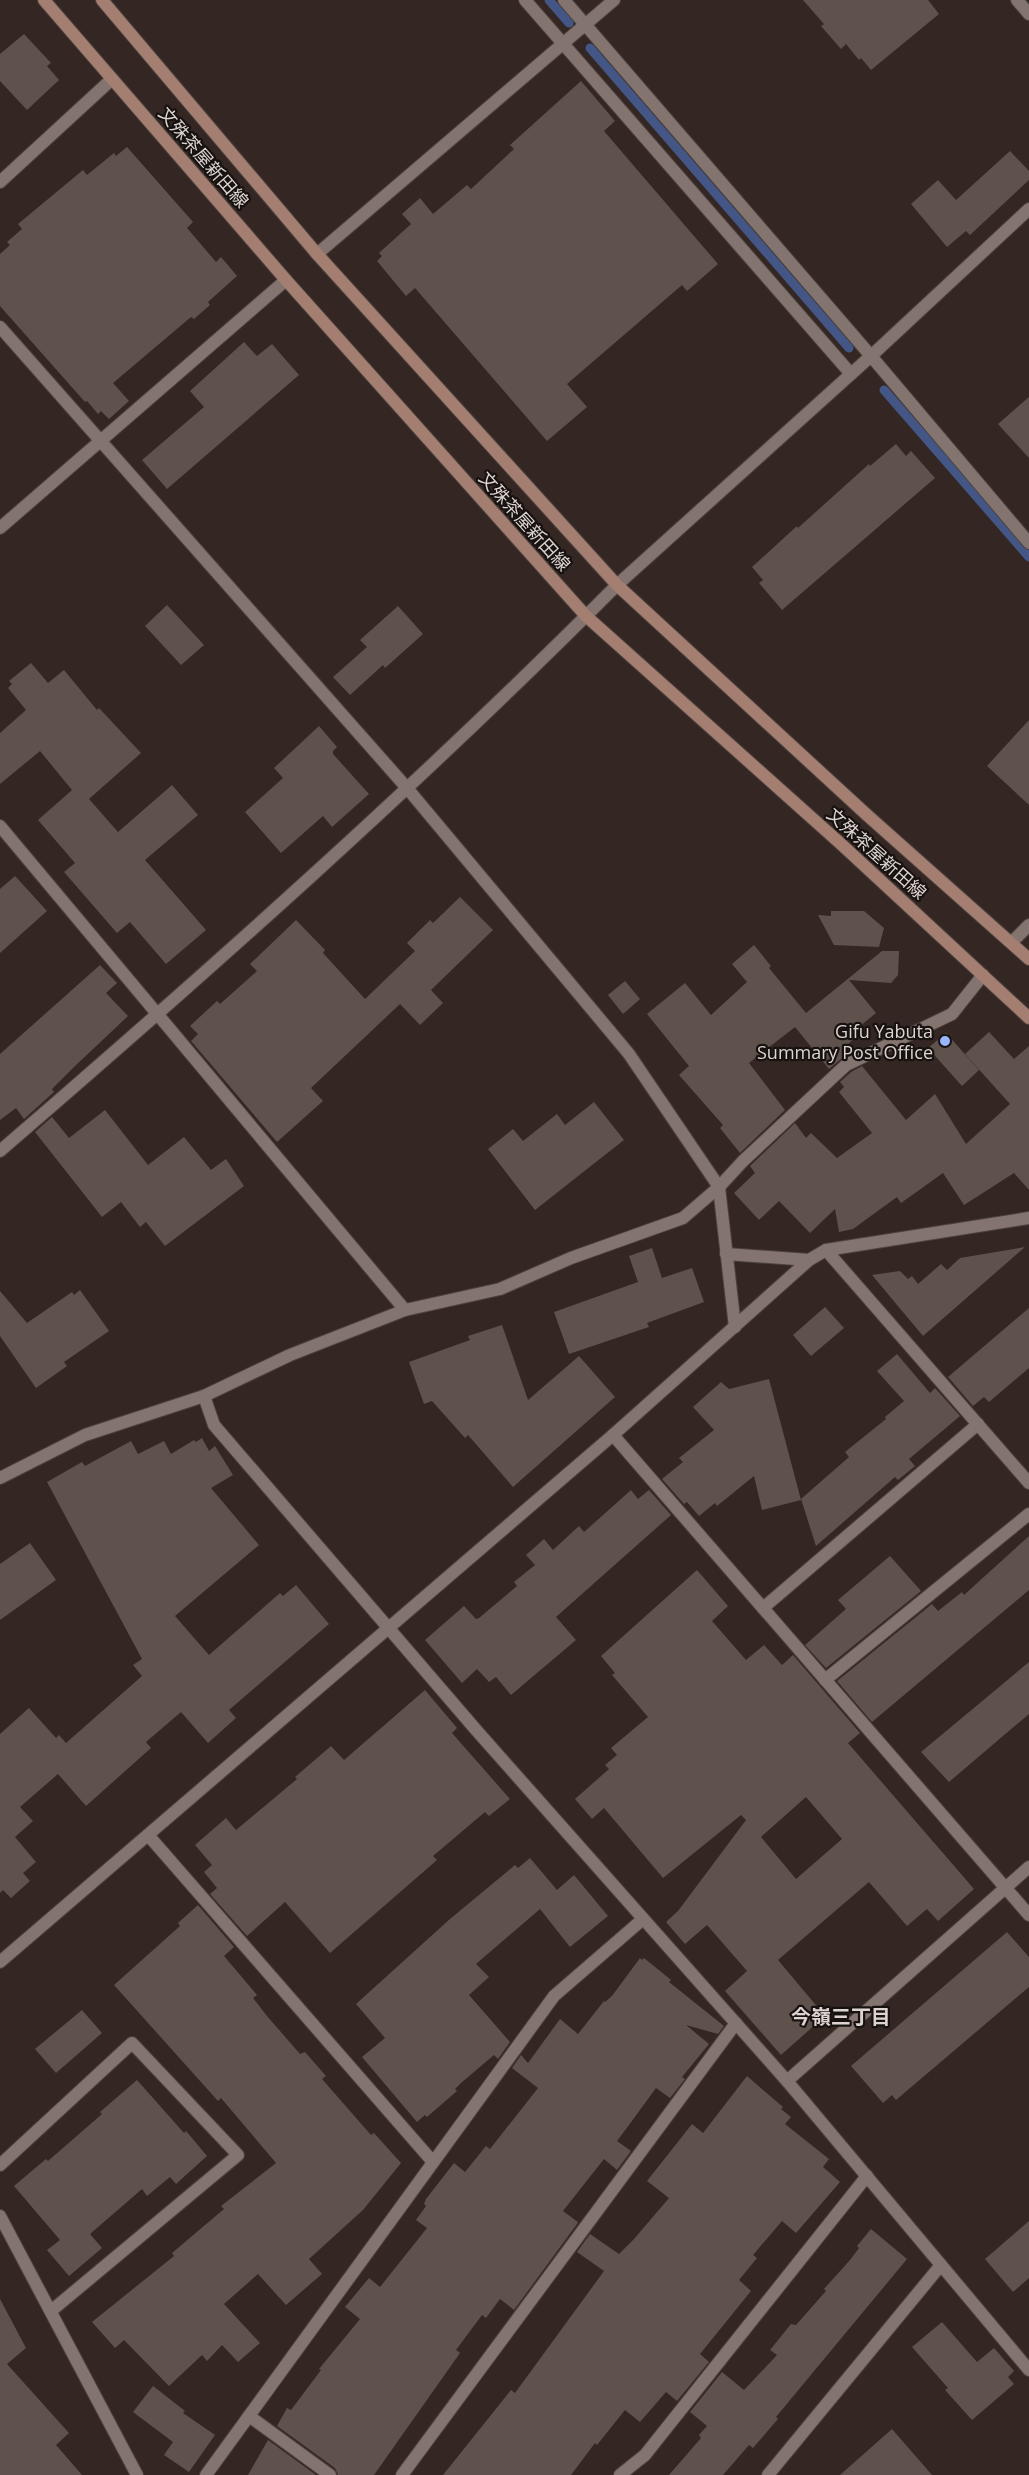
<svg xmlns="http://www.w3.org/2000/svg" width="1029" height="2475" font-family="'Open Sans','Noto Sans JP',sans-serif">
	<rect width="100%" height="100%" fill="#342723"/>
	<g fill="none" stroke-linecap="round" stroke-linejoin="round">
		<g stroke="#435685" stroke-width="9">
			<path d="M549,0L569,23"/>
			<path d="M590,48L849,348"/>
			<path d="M884,390L1029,557"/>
		</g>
	</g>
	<g fill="#5f514c" fill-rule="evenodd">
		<path d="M803,0H928L939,14L871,70L861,58L859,60L846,44L841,49L821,26L824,24Z"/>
		<path d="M24,34L51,63L47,66L59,80L27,110L0,81V54Z"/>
		<path d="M581,81L615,121L604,131L718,264L687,291L682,285L567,384L587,407L547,441L415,288L406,296L377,261L382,256L379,253L411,224L402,214L420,198L433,214L467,185L471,189L514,149L510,145Z"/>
		<path d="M127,147L193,222L187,228L216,262L221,257L237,276L208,302L210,305L194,319L191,317L113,383L129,401L109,419L101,411L98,414L87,401L85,402L0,306V254L10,245L7,242L22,229L18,224L83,170L87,175L114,153L116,156Z"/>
		<path d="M1010,151L1029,171V180L970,235L966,231L947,247L911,204L938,180L956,200Z"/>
		<path d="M244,342L257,356L272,344L299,375L167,489L142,460L204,407L190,391Z"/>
		<path d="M1029,397V458L998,424Z"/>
		<path d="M896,444L906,456L911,451L935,478L782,610L759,583L763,580L752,567L797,526L798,528L869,464L870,466Z"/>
		<path d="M167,605L204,645L181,665L145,626Z"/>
		<path d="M398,606L423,634L385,668L383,665L350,695L333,677L367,647L360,640Z"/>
		<path d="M31,663L48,683L64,670L97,710L99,708L141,753L89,799L118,832L172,785L198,815L145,860L206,930L166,964L130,922L117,933L64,872L75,863L38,820L72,790L40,751L0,784V733L26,710L8,688L12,684L9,681Z"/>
		<path d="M1029,720V805L987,766Z"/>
		<path d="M319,726L337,747L333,751V754L369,794L332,827L323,816L281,853L245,812L283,778L274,768Z"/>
		<path d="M15,876L47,911L0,953V889Z"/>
		<path d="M460,897L493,930L431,990L443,1003L420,1025L400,1004L311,1088L323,1101L277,1142L191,1041L198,1034L190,1026L217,1001L220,1004L257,971L250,964L296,920L325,950L323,953L365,999L415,951L407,943L430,920L433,923Z"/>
		<path d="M831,911H864L884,928L879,947L834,945L818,915L831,916Z"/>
		<path d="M754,945L771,966L769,968L806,1013L882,951H899L898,975L891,983L849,980L876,1013L854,1031L857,1036L846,1046L852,1053L841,1059L829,1069L795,1027L749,1063L785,1110L740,1153L720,1128L723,1125L679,1075L689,1066L647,1014L685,983L711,1015L747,982L732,964Z"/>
		<path d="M100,965L117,983L106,993L128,1016L74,1067L52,1089L54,1092L24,1119L16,1108L0,1120V1054Z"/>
		<path d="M625,981L640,999L623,1014L608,995Z"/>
		<path d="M989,1032L1014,1059L1029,1046V1190L1014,1173L964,1205L943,1173L901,1203L897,1197L853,1229L839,1232L835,1209L810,1233L779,1201L759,1220L734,1193L755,1173L750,1166L795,1123L806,1138L811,1133L837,1158L872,1133L839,1092L844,1087L840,1082L851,1072L862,1066L906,1120L935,1094L966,1144L1010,1104L965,1054Z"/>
		<path d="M946,1033L979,1070L962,1086L928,1048Z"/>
		<path d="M594,1102L624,1140L535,1210L488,1149L513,1129L523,1141L557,1114L565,1125Z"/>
		<path d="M105,1110L148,1165L184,1137L211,1170L226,1159L244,1186L165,1246L146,1222L140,1227L121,1202L102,1217L35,1132L52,1117L69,1138Z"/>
		<path d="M1025,1247L923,1336L872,1275L900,1271L908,1279L912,1276L918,1284L941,1264L947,1270L960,1258Z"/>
		<path d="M652,1248L662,1278L692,1268L704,1302L647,1323L649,1327L569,1354L554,1312L638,1282L629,1256Z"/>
		<path d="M80,1290L109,1331L64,1362L67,1366L36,1388L0,1336V1291L27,1323L72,1292L74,1295Z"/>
		<path d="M825,1307L844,1328L811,1356L793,1335Z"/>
		<path d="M1029,1308V1368L989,1402L984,1397L973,1406L948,1377Z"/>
		<path d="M502,1325L528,1400L579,1356L615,1397L513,1487L468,1435L465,1438L432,1401L424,1404L409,1362L470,1340L468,1336Z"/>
		<path d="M897,1354L930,1393L935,1388L960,1416L909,1459L915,1466L898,1480L895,1477L816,1546L801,1499L849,1457L845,1452L886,1419L885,1417L904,1401L877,1371Z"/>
		<path d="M769,1379L801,1500L762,1510L754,1476L717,1506L715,1503L699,1516L687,1502L684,1504L662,1479L683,1462L679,1458L714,1430L693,1407L721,1382L729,1389Z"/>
		<path d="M202,1438L209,1451L215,1446L233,1475L211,1488L259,1545L175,1616L209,1655L280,1593L283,1596L296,1585L329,1624L229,1710L236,1718L208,1743L181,1712L146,1742L151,1748L86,1806L58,1774L20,1807L33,1821L15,1837L36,1862L23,1873L30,1881L11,1898L3,1890L0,1893V1734L29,1708L56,1738L59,1735L66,1743L142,1676L133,1665L142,1659L47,1482L82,1462L85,1466L131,1441L138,1454L164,1441L171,1454L194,1440L196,1442Z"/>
		<path d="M631,1490L638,1499L649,1490L671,1515L556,1617L576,1640L511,1695L496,1677L489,1682L477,1669L462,1683L425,1640L464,1606L476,1619L479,1618L517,1586L514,1582L535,1565L526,1555L544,1539L553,1550L579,1526L584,1532Z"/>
		<path d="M1029,1536V1590L872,1722L837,1681L932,1604L938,1611L962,1592L964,1595Z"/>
		<path d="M30,1543L56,1580L0,1620V1564Z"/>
		<path d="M890,1556L921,1591L826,1668L805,1645L846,1609L838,1600Z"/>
		<path d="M697,1570L728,1606L712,1621L746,1660L764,1645L782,1665L793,1655L860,1733L848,1743L974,1889L938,1921L927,1909L907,1926L869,1882L778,1960L825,2016L781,2055L725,1991L747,1971L707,1925L685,1944L666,1922L678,1911L746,1820L741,1815L663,1878L604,1808L592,1819L575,1799L609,1769L605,1765L617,1755L611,1748L648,1717L612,1675L615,1673L601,1656ZM806,1797L842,1839L796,1879L761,1837Z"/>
		<path d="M1029,1662V1714L949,1782L921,1752Z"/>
		<path d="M425,1690L457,1728L452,1733L510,1799L489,1816L485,1812L433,1856L437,1860L330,1953L285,1902L247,1936L210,1894L217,1888L204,1872L212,1865L195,1845L226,1818L236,1830L297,1779L295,1777L331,1746L344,1760Z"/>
		<path d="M530,1858L557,1890L574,1875L608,1916L570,1947L540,1909L476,1964L489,1977L469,1995L510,2042L498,2059L494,2055L461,2083L455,2089L457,2091L427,2117L425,2115L417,2122L362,2057L385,2038L356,2004L450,1919L515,1865L518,1868Z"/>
		<path d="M198,1905L234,1947L224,1956L257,1995L253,1998L267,2016L300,2054L305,2052L326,2076L322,2079L371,2135L374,2133L401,2163L363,2210L309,2259L322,2274L286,2305L258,2274L224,2304L260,2343L238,2362L222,2345L207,2361L202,2355L169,2386L124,2340L115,2348L92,2322L174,2256L172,2253L224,2209L221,2206L276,2163L221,2098L218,2101L114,1985L180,1926L178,1923Z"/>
		<path d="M1007,1932L1029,1957V1987L896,2100L892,2095L883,2103L851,2066Z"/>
		<path d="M640,1958L642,1960L644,1958L671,1980L669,1982L724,2026L718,2034L686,2025L709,2044L682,2077L685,2079L670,2098L656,2088L629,2125L617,2141L631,2151L617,2170L604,2159L563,2211L578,2222L577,2224L514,2310L500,2299L486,2318L482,2315L456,2350L460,2353L374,2475H338L335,2468L277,2426L287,2408L291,2410L321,2370L319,2369L360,2319L345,2307L369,2278L380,2287L427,2228L416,2220L426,2206L424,2204L426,2199L454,2163L465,2172L486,2146L490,2149L538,2088L512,2068L521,2055L528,2063L560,2019L578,2034L604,2001L605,2002L612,1996Z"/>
		<path d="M82,2010L102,2033L56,2073L35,2049Z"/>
		<path d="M747,2076L783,2107L781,2109L791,2117L785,2124L829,2159L823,2167L840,2182L796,2233L782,2221L753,2255L757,2258L739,2280L751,2291L700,2354L709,2362L677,2401L666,2392L640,2422L625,2410L597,2445L595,2443L571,2475H443L511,2390L515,2393L604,2271L577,2252L590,2234L619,2254L634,2239L669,2198L647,2181L692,2124L703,2133Z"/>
		<path d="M137,2080L184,2133L186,2131L207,2156L176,2184L170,2177L147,2196L142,2189L90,2234L102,2248L69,2276L47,2250L60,2240L14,2186L46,2159L48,2161L102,2114L100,2112Z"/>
		<path d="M1029,2221V2278L1013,2292L985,2259Z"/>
		<path d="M871,2229L907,2259L776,2417L778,2419L753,2448L749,2445L723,2475H669L701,2438L699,2435L707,2426L690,2412L722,2372L744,2390L777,2355L770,2350L791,2324L796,2325L826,2291L824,2289L850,2260L859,2248L857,2246Z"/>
		<path d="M0,2299L26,2348L7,2364L69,2433L56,2445L82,2475H0Z"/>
		<path d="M942,2322L977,2362L994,2348L1014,2371L1008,2377L1014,2384L972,2420L945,2390L948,2388L912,2347Z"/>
		<path d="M153,2386L185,2411L183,2413L215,2435L189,2472L164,2455L173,2442L133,2412Z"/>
		<path d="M892,2429L932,2475H840Z"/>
		<path d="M268,2440L316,2475H248Z"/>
	</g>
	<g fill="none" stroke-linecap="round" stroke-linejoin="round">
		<defs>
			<g id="service">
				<path d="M763,1608L978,1424"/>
				<path d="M825,1680L1029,1514"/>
			</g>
			<g id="minor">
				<path d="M525,0L851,374"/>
				<path d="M564,0L871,356L1029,543"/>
				<path d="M0,182L112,79"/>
				<path d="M317,254L614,0"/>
				<path d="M0,327L407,788L629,1054L719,1187L735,1327"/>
				<path d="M0,528L286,280"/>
				<path d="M0,826L405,1310"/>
				<path d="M1012,942L1029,925"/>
				<path d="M0,1151C211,969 420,783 617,585"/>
				<path d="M826,1250L1029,1483"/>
				<path d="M726,1254L809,1260"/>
				<path d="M204,1396L214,1425L477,1731L787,2081L1029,2370"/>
				<path d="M613,1435L1029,1915"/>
				<path d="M0,1478L85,1435L204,1396L290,1355L405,1310L500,1289L571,1258L683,1218L719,1187L743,1161L846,1065L952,1014L983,975"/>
				<path d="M148,1835L433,2162"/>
				<path d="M0,1962L613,1435L809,1260L826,1250L1029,1218"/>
				<path d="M787,2081L1029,1867"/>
				<path d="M0,2165L132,2043L238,2155L51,2311"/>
				<path d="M0,2216L137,2475"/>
				<path d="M249,2416L330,2475"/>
				<path d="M206,2475L554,1996L643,1919"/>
				<path d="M402,2475L736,2023"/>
				<path d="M620,2475L645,2455L867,2176"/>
				<path d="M768,2475L941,2265"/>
			</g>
			<g id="tertiary">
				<path d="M1017,0L1029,14"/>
				<path d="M617,585L871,356L1029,209"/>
			</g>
			<g id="secondary">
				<path d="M44,0L286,280L586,616L841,844L1029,1018"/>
				<path d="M102,0L317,254L617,585L867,815L1029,959"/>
			</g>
		</defs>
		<use href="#service" stroke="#4d433f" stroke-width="14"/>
		<use href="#minor" stroke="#4d433f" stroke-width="14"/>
		<use href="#tertiary" stroke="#4d433f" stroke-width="14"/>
		<use href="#secondary" stroke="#4d433f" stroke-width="14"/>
		<use href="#service" stroke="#84746f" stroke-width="12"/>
		<use href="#minor" stroke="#84746f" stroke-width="12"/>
		<use href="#tertiary" stroke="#84746f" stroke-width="12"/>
		<use href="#secondary" stroke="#a47e71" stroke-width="12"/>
	</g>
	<circle fill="#97b6fd" stroke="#171210" stroke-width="2" cx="945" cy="1041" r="6"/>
	<g text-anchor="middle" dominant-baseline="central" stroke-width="4.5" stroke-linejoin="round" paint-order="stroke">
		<g font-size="18" fill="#ddd4d1" stroke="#171210">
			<text transform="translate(204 157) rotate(49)">文殊茶屋新田線</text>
			<text transform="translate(525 521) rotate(48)">文殊茶屋新田線</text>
			<text transform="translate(877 853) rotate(42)">文殊茶屋新田線</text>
		</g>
		<g font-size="18" fill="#ddd4d1" stroke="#171210" text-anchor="end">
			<text x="933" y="1031">Gifu Yabuta<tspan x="933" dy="21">Summary Post Office</tspan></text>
		</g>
		<g font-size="20" font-weight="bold" fill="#ddd4d1" stroke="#171210">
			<text x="841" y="2016">今嶺三丁目</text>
		</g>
	</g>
</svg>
